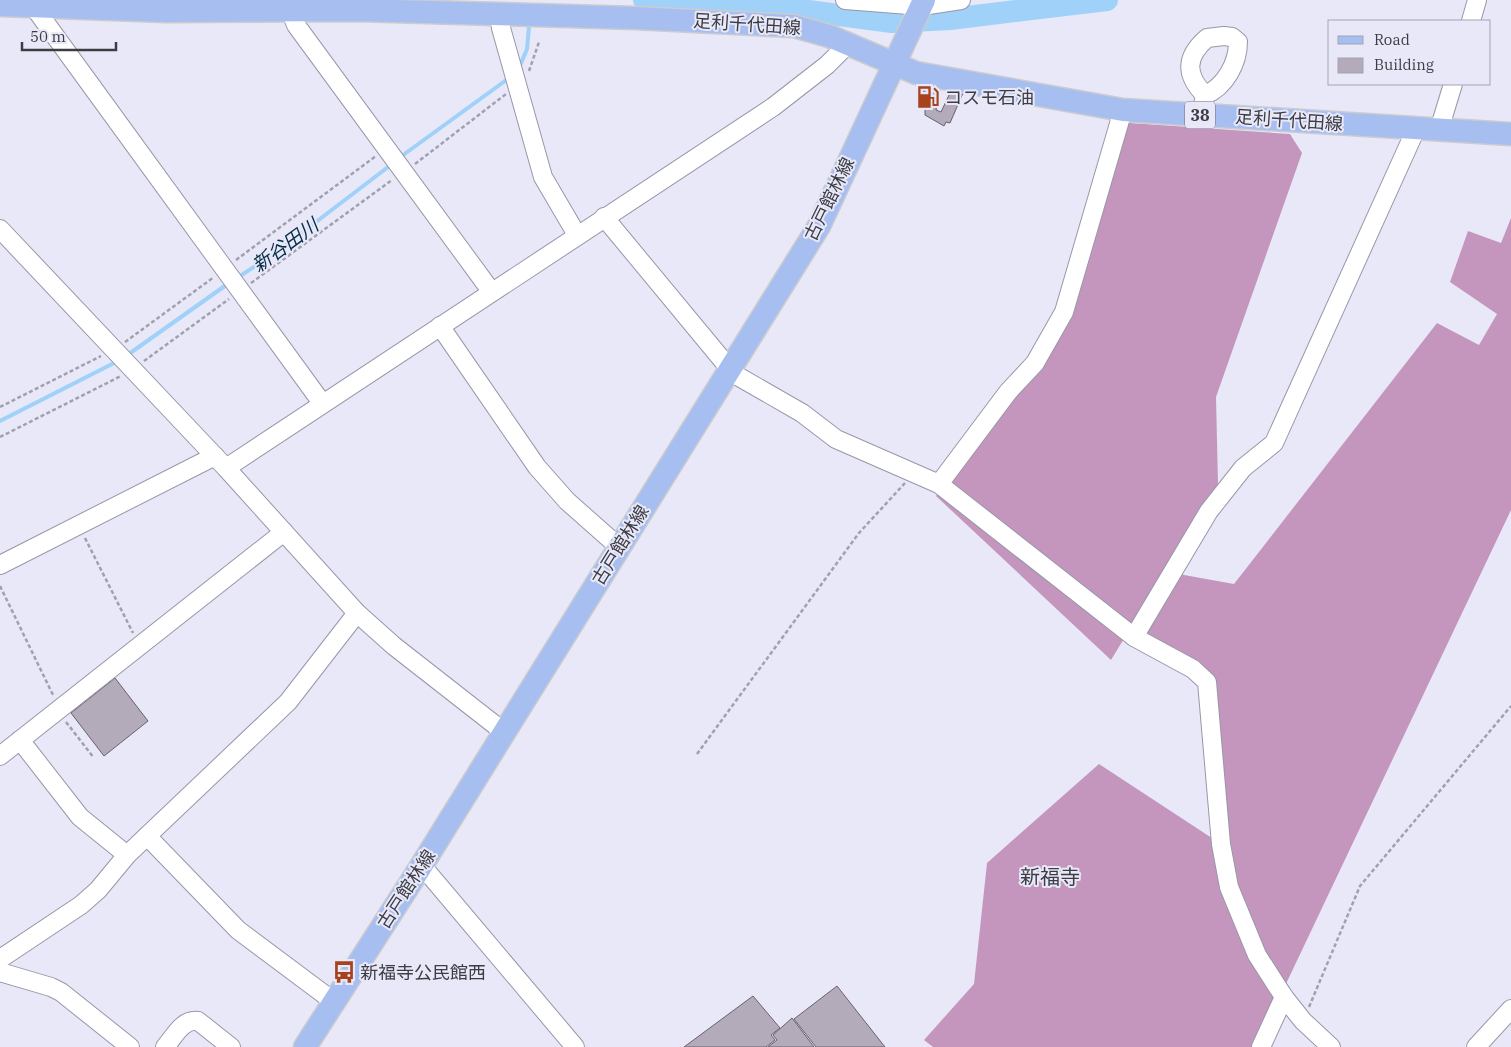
<svg xmlns="http://www.w3.org/2000/svg" width="1511" height="1047" font-family="'IBM Plex Serif','Noto Sans JP',serif">
	<rect width="100%" height="100%" fill="#e8e8f9"/>
	<g fill="#c596bd">
		<path d="M1130,123L1290,134L1302,153L1216,397L1218,484L1111,660L936,496L1026,373L1068,300L1119,125Z"/>
		<path d="M1511,218V510L1256,1047H933L924,1040L974,984L987,863L1099,764L1221,844L1207,682L1134,637L1173,573L1234,584L1437,323L1479,345L1497,314L1450,282L1468,231L1501,243Z"/>
	</g>
	<g fill="none" stroke-linecap="round" stroke-linejoin="round">
		<g stroke="#9fd1f9" stroke-width="4">
			<path d="M519,68L527,49L529,27"/>
			<path d="M399,158L509,78"/>
			<path d="M237,278L274,254L392,164"/>
			<path d="M126,356L229,283"/>
			<path d="M0,421L118,361"/>
		</g>
		<path stroke="#9fd1f9" stroke-width="22" d="M644,0L771,6L892,22L950,19L1107,0"/>
	</g>
	<g fill="#b3aaba" stroke="#69616f">
		<path d="M924,89L940,90L936,110L941,112L950,93L953,94L954,90L963,93L950,123L946,122L944,126L925,115V109H922Z"/>
		<path d="M115,678L148,721L104,756L71,713Z"/>
		<path d="M837,986L885,1047H816L794,1019Z"/>
		<path d="M753,996L780,1028L771,1035L775,1040L766,1047H684Z"/>
		<path d="M792,1018L814,1047H768L777,1040L773,1035Z"/>
	</g>
	<g fill="none" stroke-linecap="round" stroke-linejoin="round">
		<defs>
			<g id="minor">
				<path d="M845,0L922,6L961,0"/>
				<path d="M34,7L322,403"/>
				<path d="M291,12L296,25L491,291"/>
				<path d="M499,14L501,28L543,177L577,235"/>
				<path d="M1471,21L1477,0"/>
				<path d="M1201,115L1205,95C1225,87 1238,63 1238,42L1232,37L1224,36L1207,38C1185,57 1185,75 1205,95"/>
				<path d="M1439,130L1453,84"/>
				<path d="M604,217L734,374L802,413L836,439L939,484L1134,637L1193,669L1207,682L1221,844L1229,887L1257,955L1284,997L1303,1021L1331,1047"/>
				<path d="M0,229L226,468L357,613L394,646L504,732"/>
				<path d="M440,326L537,467L567,501L619,547"/>
				<path d="M226,468L773,107L827,65L848,44"/>
				<path d="M939,484L1008,392L1035,363L1064,312L1123,110"/>
				<path d="M0,565L215,456"/>
				<path d="M1134,637L1209,511L1243,468L1274,443L1416,129"/>
				<path d="M20,740L80,817L127,855"/>
				<path d="M0,756L284,532"/>
				<path d="M147,836L238,930L333,1001"/>
				<path d="M420,868L429,874L575,1047"/>
				<path d="M0,959L81,905L98,890L127,855L288,702L357,613"/>
				<path d="M0,972L51,987L61,992L130,1047"/>
				<path d="M165,1047C175,1036 182,1019 198,1021L231,1047"/>
				<path d="M1261,1047L1284,997"/>
				<path d="M1476,1047L1511,1009"/>
			</g>
			<g id="major">
				<path d="M0,5L166,11L359,10L635,18L794,26L829,36L916,73L1123,110L1511,134"/>
				<path d="M305,1047L420,868L819,226L924,0"/>
			</g>
		</defs>
		<use href="#minor" stroke="#9897a8" stroke-width="20"/>
		<use href="#major" stroke="#ccccce" stroke-width="25"/>
		<g stroke="#a1a1ae" stroke-width="2.5" stroke-dasharray="4 2.5" stroke-linecap="butt">
			<path d="M529,71L539,42"/>
			<path d="M415,164L506,94"/>
			<path d="M236,260L376,156"/>
			<path d="M251,283L392,180"/>
			<path d="M125,342L214,277"/>
			<path d="M144,361L229,299"/>
			<path d="M0,407L101,356"/>
			<path d="M0,437L121,376"/>
			<path d="M85,538L133,633"/>
			<path d="M0,586L53,695"/>
			<path d="M66,722L94,758"/>
			<path d="M697,754L859,533L905,483"/>
			<path d="M1309,1007L1360,886L1511,706"/>
		</g>
		<use href="#minor" stroke="#fff" stroke-width="18"/>
		<use href="#major" stroke="#a7bef0" stroke-width="22"/>
	</g>
	<defs>
		<symbol id="fuel-bare" viewBox="-9 -9 18 18"><path d="M-5.5-6h7V0h2V4h1.3V-2.5L3-4.5l.8-.8L6-3V5H2.5V1h-1V6h-7ZM-4.2-4.7v3.2H.2V-4.7Z" fill="#a8421b" stroke="#e8e8f9" stroke-width="2.5" paint-order="stroke"/></symbol>
		<symbol id="bus-bare" viewBox="-9 -9 18 18"><path d="M-5-6H5V4H4V6H2V4H-2V6H-4V4H-5ZM-3.5-4V0h7V-4ZM-3.5 1.2v1.5H-2V1.2ZM2 1.2v1.5H3.5V1.2Z" fill="#a8421b" stroke="#e8e8f9" stroke-width="2.5" paint-order="stroke"/></symbol>
	</defs>
	<g fill-rule="evenodd">
		<use href="#fuel-bare" x="912" y="81" width="32" height="32"/>
		<use href="#bus-bare" x="328" y="956" width="32" height="32"/>
	</g>
	<g text-anchor="middle" dominant-baseline="central" stroke-width="4" stroke-linejoin="round" paint-order="stroke">
		<rect fill="#e8e8f9" stroke="#70707a" stroke-width="1" x="1185" y="101.5" width="30" height="27" rx="4"/>
		<g font-size="16" font-weight="bold" fill="#3c3c43">
			<text x="1200" y="115">38</text>
		</g>
		<g font-size="18" fill="#3c3c43" stroke="#e8e8f9">
			<text transform="translate(747 24) rotate(4)">足利千代田線</text>
			<text transform="translate(1289 120) rotate(4)">足利千代田線</text>
			<text transform="translate(829 199) rotate(-64)">古戸館林線</text>
			<text transform="translate(620 545) rotate(-58)">古戸館林線</text>
			<text transform="translate(406 889) rotate(-57)">古戸館林線</text>
		</g>
		<g font-size="18" fill="#3c3c43" stroke="#e8e8f9" text-anchor="start">
			<text x="944" y="97">コスモ石油</text>
			<text x="360" y="972">新福寺公民館西</text>
		</g>
		<g font-size="19" font-style="italic" fill="#042c46" stroke="#e8e8f9">
			<text transform="translate(285 245) rotate(-36)">新谷田川</text>
		</g>
		<g font-size="20" fill="#3c3c43" stroke="#e8e8f9">
			<text x="1050" y="876">新福寺</text>
		</g>
	</g>
	<rect x="1328" y="20" width="162" height="65" fill="#e8e8f9" stroke="#a3a3b0"/>
	<rect x="1338" y="36" width="25" height="8" fill="#a7bef0" stroke="#a3a3b0"/>
	<text x="1374" y="45" font-size="15" fill="#3c3c43">Road</text>
	<rect x="1338" y="58" width="25" height="15" fill="#b3aaba" stroke="#a3a3b0"/>
	<text x="1374" y="70" font-size="15" fill="#3c3c43">Building</text>
	<path d="M22 42v8h94v-8" fill="none" stroke="#3c3c43" stroke-width="2.5"/>
	<text x="30" y="42" font-size="15" fill="#3c3c43" stroke="#e8e8f9" stroke-width="4" paint-order="stroke">50 m</text>
</svg>
